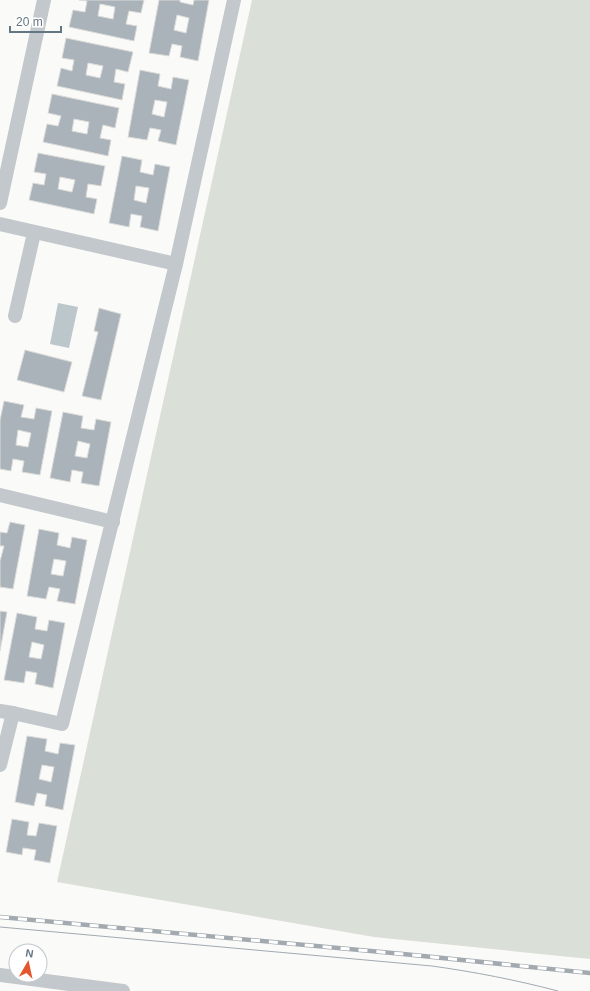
<svg xmlns="http://www.w3.org/2000/svg" width="590" height="991" font-family="Helvetica,sans-serif">
	<rect width="100%" height="100%" fill="#fafaf8"/>
	<path fill="#dadfd7" d="M252,0H590V959L374,937L57,882Z"/>
	<path fill="#bbc7cb" d="M58,303L78,307L69,348L50,344Z"/>
	<g fill="#aab3b9" stroke="#dcdcda" fill-rule="evenodd">
		<path d="M79,0H144L141,13L129,11L126,24L137,26L134,41L69,27L73,10L85,12L87,1ZM100,4L115,7L113,19L98,16Z"/>
		<path d="M159,0H180V2L193,5L194,0H209L198,61L180,57L182,46L172,44L169,56L149,53ZM177,15L189,18L186,33L174,30Z"/>
		<path d="M66,38L133,52L128,72L116,69L114,82L125,84L122,100L57,86L61,68L72,71L74,60L62,58ZM88,63L103,66L100,78L86,75Z"/>
		<path d="M140,70L160,74L158,86L171,89L173,77L189,80L176,145L158,141L161,130L150,128L147,140L128,137ZM155,100L167,102L164,117L152,114Z"/>
		<path d="M52,94L119,108L115,128L103,125L100,138L111,140L108,156L43,142L47,124L58,126L61,116L48,113ZM74,119L89,122L87,134L72,131Z"/>
		<path d="M38,153L105,166L101,186L88,184L86,197L97,199L94,214L29,200L33,183L44,185L46,174L34,172ZM60,177L75,180L72,192L58,189Z"/>
		<path d="M122,156L142,160L140,172L153,175L155,164L170,167L158,231L140,227L142,216L131,214L129,227L109,223ZM136,186L149,188L146,203L134,200Z"/>
		<path d="M99,308L121,314L101,400L82,396L98,332L94,331Z"/>
		<path d="M25,350L72,362L64,392L17,380Z"/>
		<path d="M4,401L24,405L21,417L34,419L36,408L52,411L40,475L22,472L24,461L13,459L11,471L0,469V420ZM18,430L31,433L28,447L16,445Z"/>
		<path d="M63,412L83,416L81,428L94,430L96,419L111,422L99,486L81,483L83,472L72,470L70,482L50,478ZM78,441L90,444L87,458L75,456Z"/>
		<path d="M10,522L25,525L13,589L0,587V561L4,546H0V532L7,533Z"/>
		<path d="M39,529L59,533L57,545L70,548L72,537L87,540L75,604L57,601L60,589L49,587L46,599L27,596ZM54,559L66,561L63,576L51,574Z"/>
		<path d="M0,611L7,612L0,651Z"/>
		<path d="M17,613L37,617L35,629L47,631L49,620L65,623L53,688L35,684L37,673L26,671L24,683L4,680ZM32,642L44,645L41,659L29,657Z"/>
		<path d="M27,736L47,739L45,751L58,754L60,743L75,745L63,810L45,806L47,795L37,793L34,806L15,802ZM42,765L54,767L51,782L39,779Z"/>
		<path d="M12,819L29,822L27,835L36,836L39,823L57,826L50,863L34,860L36,850L23,848L22,855L6,852Z"/>
	</g>
	<g fill="none" stroke-linecap="round" stroke-linejoin="round">
		<g stroke="#c3c8cc" stroke-width="14">
			<path d="M0,203L44,0"/>
			<path d="M0,224L176,264L62,724L13,713L0,765"/>
			<path d="M176,264L234,0"/>
			<path d="M15,316L34,233"/>
			<path d="M0,495L113,522"/>
			<path d="M0,711L13,713"/>
			<path d="M0,975L123,991"/>
		</g>
		<path stroke="#a2aab0" stroke-width="1" d="M0,927L432,966C475,972 516,980 558,991"/>
		<defs>
			<path id="rail" d="M0,917L403,954L590,973"/>
		</defs>
		<use href="#rail" stroke="#a2aab0" stroke-width="4.5"/>
		<use href="#rail" stroke="#fff" stroke-width="3" stroke-dasharray="9" stroke-linecap="butt"/>
	</g>
	<g transform="translate(28 963) rotate(9)"><circle r="19" fill="#ffffff" stroke="#c1c8cd"/>
	<path d="M0-3L7 15L0 10L-7 15Z" fill="#e4572e"/>
	<text y="-6" font-size="11" font-weight="bold" text-anchor="middle" fill="#657683">N</text>
	</g>
	<path d="M10 26v6h51v-6" fill="none" stroke="#657683" stroke-width="2"/>
	<text x="16" y="26" font-size="12" fill="#657683" stroke="#ffffff" stroke-width="3" paint-order="stroke">20 m</text>
</svg>
